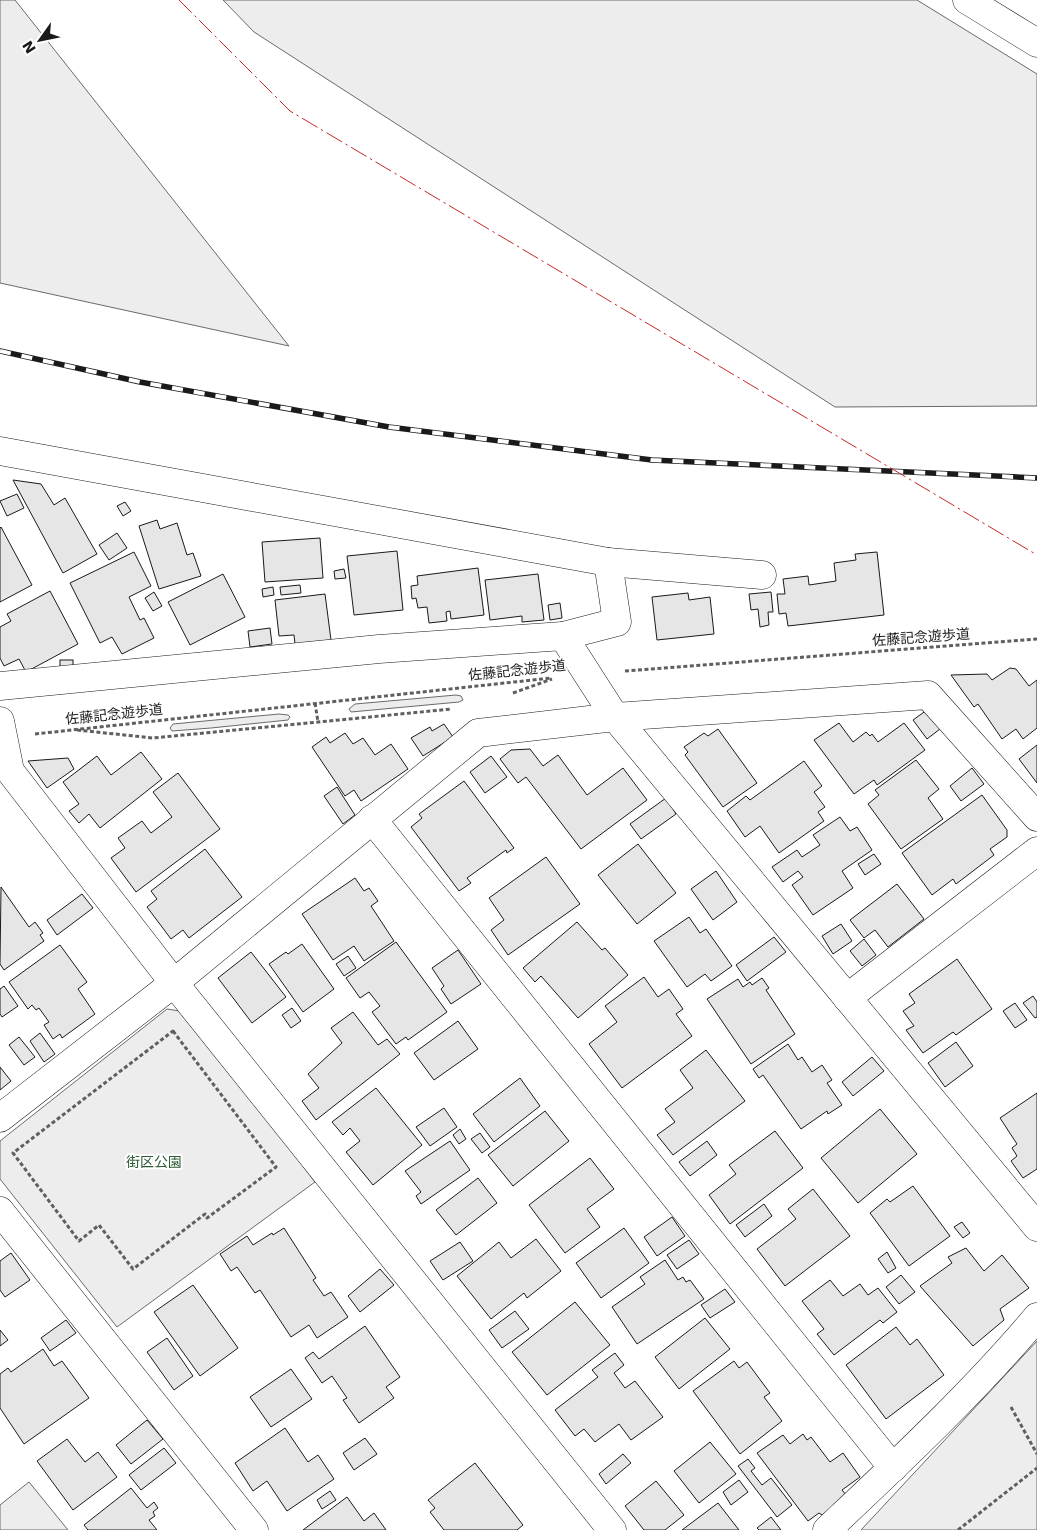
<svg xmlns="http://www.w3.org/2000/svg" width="1037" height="1530" font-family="'DejaVu Sans','Noto Sans JP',sans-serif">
	<rect width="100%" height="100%" fill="#fff"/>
	<g fill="#ededed" stroke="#6a6a6a">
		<path d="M0,0H15L289,346L0,283Z"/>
		<path d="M223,0H917L1037,74V406L835,407L254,32Z"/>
		<path d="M456,695L461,696L463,700L459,702L351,712L349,709L355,704Z"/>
		<path d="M279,714L288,715L290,717L288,720L211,728L172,731L170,728L173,724Z"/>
		<path d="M167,1009L186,1012L315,1182L117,1327L0,1179V1141Z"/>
		<path d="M1037,1341V1530H861Z"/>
		<path d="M29,1482L68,1530H0V1505Z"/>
	</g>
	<g fill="#e6e6e6" stroke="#1a1a1a">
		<path d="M13,480L41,484L54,505L65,498L97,554L63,573Z"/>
		<path d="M17,494L24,508L7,516L0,501Z"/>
		<path d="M125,502L131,511L123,516L117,506Z"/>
		<path d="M157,520L160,529L177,523L187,555L193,553L201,576L159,589L139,526Z"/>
		<path d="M1,527L32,585L0,602V528Z"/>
		<path d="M117,533L127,548L109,560L99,545Z"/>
		<path d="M320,538L323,578L265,582L262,542Z"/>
		<path d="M397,551L403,610L354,615L347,556Z"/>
		<path d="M134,552L151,586L129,597L140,620L144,618L154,638L122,654L112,637L100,643L70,583Z"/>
		<path d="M877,552L884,615L788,626L786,613L779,614L777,594H785L783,579L808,576L809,585L836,581L834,563L856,560L855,554Z"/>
		<path d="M478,568L484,615L451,619L450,611L446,612L447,621L429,623L427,607L418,608L416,598L412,599L411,586L418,585L417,576Z"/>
		<path d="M344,569L346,578L335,579L334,571Z"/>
		<path d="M223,574L245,617L190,645L168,602Z"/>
		<path d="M538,574L544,620L522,622V616L490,620L485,580Z"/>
		<path d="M300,585L301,593L281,595L280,587Z"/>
		<path d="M273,587L274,595L263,597L262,589Z"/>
		<path d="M50,591L78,644L26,672L19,659L4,666L0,658V627L11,621L7,614Z"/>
		<path d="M154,592L162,606L153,611L145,598Z"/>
		<path d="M771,592L773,612H768L769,625L760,627L758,609L751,610L749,594Z"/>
		<path d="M688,593L689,600L710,597L714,634L657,640L652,597Z"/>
		<path d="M325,594L331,640L295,644L294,635L279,636L275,600Z"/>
		<path d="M560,603L562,618L550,620L548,605Z"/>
		<path d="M270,628L272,644L250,647L248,631Z"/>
		<rect x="60" y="660" width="13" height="9"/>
		<path d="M1010,668L1016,669L1029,686L1037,680V728L1023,739L1016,729L1002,739L978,704L974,707L951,675L987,674L992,680Z"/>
		<path d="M927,710L940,729L927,739L913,720Z"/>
		<path d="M839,723L853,742L866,732L870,736L872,734L878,742L904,723L925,750L877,785L874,780L854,794L814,740Z"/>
		<path d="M444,724L453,737L423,756L411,738L430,727L432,731Z"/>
		<path d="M718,729L757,783L723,807L685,755L688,752L684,747L704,733L708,736Z"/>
		<path d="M345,733L353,744L363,738L375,755L391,744L408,769L361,801L354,790L345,796L312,747L326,737L330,743Z"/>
		<path d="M1037,745V783L1019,759Z"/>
		<path d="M530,749L543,766L558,755L587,795L623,768L647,800L581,849L526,777L518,783L500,759L511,750Z"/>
		<path d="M141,752L162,779L100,828L89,814L79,823L69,811L79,804L63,782L97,756L111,775Z"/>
		<path d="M491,756L507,777L485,793L470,772Z"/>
		<path d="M68,758L74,769L47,788L28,761Z"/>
		<path d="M916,760L939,789L928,798L943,819L901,849L868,804L879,795L875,790Z"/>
		<path d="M804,761L822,786L814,792L825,807L818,812L824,821L779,853L760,826L745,837L727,811L746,796L750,800Z"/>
		<path d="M972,768L984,784L961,801L950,786Z"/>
		<path d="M178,773L220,829L136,892L111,858L125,848L118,838L142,821L151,833L172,817L153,792Z"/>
		<path d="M464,781L514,848L507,853L506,850L467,878L471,883L459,891L411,827L422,818L419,814Z"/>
		<path d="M337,787L355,815L343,824L324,796Z"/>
		<path d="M982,795L1007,830V837L990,849L994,855L956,884L953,879L932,895L902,853Z"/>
		<path d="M666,798L676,814L641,839L630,824Z"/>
		<path d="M840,817L850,831L857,827L872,850L842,871L853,888L813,915L792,885L803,877L798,871L783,882L772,867L797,850L802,857L820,845L813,835Z"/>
		<path d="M638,844L676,893L637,924L598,875Z"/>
		<path d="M205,849L242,897L189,938L183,930L171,939L147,907L157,899L151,891Z"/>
		<path d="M874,854L881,864L865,875L858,864Z"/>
		<path d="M546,857L580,904L508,955L491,930L504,920L489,898Z"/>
		<path d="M716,871L737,902L713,920L691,889Z"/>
		<path d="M355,878L364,891L369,888L378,901L371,906L394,941L364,961L354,946L333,960L302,914Z"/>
		<path d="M897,884L924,919L888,947L875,930L864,938L850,920Z"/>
		<path d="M1,887L29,927L35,922L43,933L40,935L44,941L4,970L0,964Z"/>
		<path d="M82,894L93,908L57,935L47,920Z"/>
		<path d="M689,917L700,933L706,929L732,966L711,981L705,974L687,987L654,941Z"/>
		<path d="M577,922L602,950L605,948L628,975L578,1018L541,976L535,982L523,968Z"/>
		<path d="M841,924L852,941L833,954L822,936Z"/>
		<path d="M774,937L786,952L747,981L736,965Z"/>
		<path d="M864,939L876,955L862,966L850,951Z"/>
		<path d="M396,942L447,1012L408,1040L406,1037L396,1044L372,1012L380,1006L369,992L360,998L346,978Z"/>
		<path d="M302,944L334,989L303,1012L269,964L286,952L288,954Z"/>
		<path d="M60,945L87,982L78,989L95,1014L62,1038L60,1034L53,1039L44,1025L49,1022L39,1008L36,1010L32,1005L28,1009L9,982Z"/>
		<path d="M458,950L481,984L451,1004L441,989L444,986L432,968Z"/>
		<path d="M251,952L286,997L252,1023L218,978Z"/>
		<path d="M348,956L356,968L344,976L336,964Z"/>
		<path d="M957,959L992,1009L956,1035L953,1032L923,1053L906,1030L914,1026L903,1011L915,1003L909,994Z"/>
		<path d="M644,977L658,997L669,989L683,1009L676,1014L692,1036L622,1088L589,1044L617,1022L605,1006Z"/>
		<path d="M762,978L769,988L766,990L795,1034L751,1064L707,999L738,979L743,987L750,982L752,985Z"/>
		<path d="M4,986L18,1006L2,1017L0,1014V989Z"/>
		<path d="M1033,996L1037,1002V1017L1035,1018L1023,1003Z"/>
		<path d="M1015,1003L1027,1020L1015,1028L1003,1011Z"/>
		<path d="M292,1008L301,1021L291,1028L282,1015Z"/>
		<path d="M353,1012L378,1045L387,1039L400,1054L316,1120L302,1101L319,1088L308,1074L342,1043L331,1028Z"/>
		<path d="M458,1021L478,1049L434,1080L414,1053Z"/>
		<path d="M40,1033L55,1054L44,1062L30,1041Z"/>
		<path d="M19,1037L35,1057L24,1065L9,1045Z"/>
		<path d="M956,1042L973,1066L945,1087L928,1063Z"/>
		<path d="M788,1044L798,1060L802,1057L812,1072L822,1065L832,1080L827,1083L842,1105L828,1114L827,1111L801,1129L763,1075L759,1078L753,1069Z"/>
		<path d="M706,1050L745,1101L673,1155L657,1135L675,1122L665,1109L693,1088L680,1070Z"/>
		<path d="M872,1057L884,1071L853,1096L842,1082Z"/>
		<path d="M0,1067L11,1081L0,1090Z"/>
		<path d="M520,1078L540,1106L494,1142L473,1114Z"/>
		<path d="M376,1088L422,1145L373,1185L346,1152L360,1141L350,1128L343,1135L332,1122Z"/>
		<path d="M1037,1093V1169L1023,1178L1011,1161L1017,1156L1012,1148L1017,1144L1000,1118Z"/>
		<path d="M444,1108L457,1127L430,1146L416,1127Z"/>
		<path d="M880,1109L917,1154L858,1203L821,1158Z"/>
		<path d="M545,1111L569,1141L513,1186L488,1155Z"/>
		<path d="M460,1129L466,1139L459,1144L453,1135Z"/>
		<path d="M775,1131L803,1168L730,1224L709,1195L736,1174L729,1165Z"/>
		<path d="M480,1133L490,1147L482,1153L471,1139Z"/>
		<path d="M450,1141L470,1170L421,1204L416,1196L421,1192L405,1171Z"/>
		<path d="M707,1141L717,1155L690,1176L679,1162Z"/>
		<path d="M590,1158L614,1189L587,1209L600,1227L565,1253L529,1205Z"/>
		<path d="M478,1178L497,1203L456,1235L436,1210Z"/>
		<path d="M913,1186L950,1236L909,1266L870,1213L887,1199L890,1202Z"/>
		<path d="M813,1189L850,1236L785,1286L757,1249L796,1219L788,1209Z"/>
		<path d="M764,1204L772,1216L745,1237L736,1225Z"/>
		<path d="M672,1217L685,1236L657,1256L644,1237Z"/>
		<path d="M962,1222L970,1233L963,1238L954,1227Z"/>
		<path d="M284,1228L316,1278L313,1280L324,1296L331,1292L348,1317L317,1338L309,1325L291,1337L260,1290L255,1293L237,1267L231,1271L220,1254L247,1236L253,1245L272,1233L273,1235Z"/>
		<path d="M624,1228L649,1263L601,1298L576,1263Z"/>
		<path d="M536,1239L561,1271L527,1298L524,1293L491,1319L457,1276L499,1242L511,1258Z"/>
		<path d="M689,1240L699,1254L677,1269L667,1255Z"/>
		<path d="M460,1242L473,1261L443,1280L430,1261Z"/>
		<path d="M966,1248L984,1271L1002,1255L1029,1288L1000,1309L1004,1320L973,1346L920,1286L952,1263L948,1257Z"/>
		<path d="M887,1252L896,1268L888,1273L878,1259Z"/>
		<path d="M11,1253L30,1280L5,1297L0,1290V1261Z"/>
		<path d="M665,1260L678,1280L683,1277L686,1282L690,1280L704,1299L637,1344L612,1307L645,1284L640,1277Z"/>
		<path d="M380,1269L394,1285L360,1312L348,1296Z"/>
		<path d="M901,1275L915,1292L899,1304L886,1287Z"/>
		<path d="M830,1280L843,1296L860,1284L868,1295L878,1288L897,1312L883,1323L880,1320L834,1355L817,1334L824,1329L802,1301Z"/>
		<path d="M193,1285L238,1348L200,1376L154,1312Z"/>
		<path d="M725,1289L735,1302L710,1318L701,1305Z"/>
		<path d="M575,1302L610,1345L547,1395L512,1352Z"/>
		<path d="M515,1311L529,1329L502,1348L489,1330Z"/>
		<path d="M705,1318L730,1349L679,1389L655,1357Z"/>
		<path d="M66,1320L76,1333L50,1351L41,1338Z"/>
		<path d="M365,1326L400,1377L386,1387L394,1398L359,1423L343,1400L347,1398L332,1376L322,1383L305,1358L313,1352L319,1359Z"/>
		<path d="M896,1327L910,1345L917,1339L944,1375L886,1419L846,1365Z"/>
		<path d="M0,1330L8,1340L0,1346Z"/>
		<path d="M167,1338L193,1376L174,1390L147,1352Z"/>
		<path d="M43,1349L54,1366L62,1361L89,1398L24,1444L0,1408V1374L8,1368L11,1372Z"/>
		<path d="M615,1353L624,1365L614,1373L625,1388L635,1381L663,1417L631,1440L619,1424L595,1442L584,1429L575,1436L555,1410L598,1377L592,1370Z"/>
		<path d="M734,1361L739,1368L747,1362L770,1393L764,1397L782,1421L740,1454L693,1391Z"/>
		<path d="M291,1369L312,1399L271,1427L250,1397Z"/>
		<path d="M147,1420L163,1439L131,1464L116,1445Z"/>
		<path d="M285,1428L308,1462L318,1455L334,1479L287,1511L267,1481L253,1491L235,1463Z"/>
		<path d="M803,1434L807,1440L811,1437L830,1462L843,1453L860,1477L842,1490L847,1496L822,1515L819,1513L808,1521L757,1453L783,1435L790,1444Z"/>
		<path d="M365,1438L377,1454L354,1470L343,1453Z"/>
		<path d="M67,1439L85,1462L98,1452L117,1477L73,1510L37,1461Z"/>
		<path d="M710,1442L736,1474L699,1503L674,1471Z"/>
		<path d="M164,1448L176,1463L141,1490L129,1475Z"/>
		<path d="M623,1454L631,1463L606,1484L599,1474Z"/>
		<path d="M748,1459L755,1468L751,1471L762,1485L771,1478L792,1505L777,1517L738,1466Z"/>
		<path d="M475,1463L523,1525L517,1530H444L430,1512L435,1508L428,1500Z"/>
		<path d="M739,1480L748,1492L731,1505L723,1492Z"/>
		<path d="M656,1481L684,1515L665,1530H644L625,1506Z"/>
		<path d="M131,1488L147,1508L154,1502L158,1508L153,1512L155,1516L149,1520L157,1530H88L84,1525Z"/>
		<path d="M330,1491L336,1500L322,1509L317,1500Z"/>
		<path d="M347,1497L364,1521L374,1513L386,1530H303Z"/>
		<path d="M718,1503L739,1530H682Z"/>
		<path d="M771,1517L781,1530H759L757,1528Z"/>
	</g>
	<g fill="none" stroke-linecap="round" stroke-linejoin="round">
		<defs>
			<g id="minor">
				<path d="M967,0L1037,43"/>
				<path d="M0,451L608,562L617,622L563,636"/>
				<path d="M608,562L762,575"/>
				<path d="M0,686L379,649L563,636L615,717L1037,1227"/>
				<path d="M0,721L10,771L174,983L612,1530"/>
				<path d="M372,819L893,1468"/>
				<path d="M847,998L1037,851"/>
				<path d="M0,1118L174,983L478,733L615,717L928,695L1037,817"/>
				<path d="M0,1211L254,1530"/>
				<path d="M827,1530C899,1462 973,1393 1037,1317"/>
			</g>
		</defs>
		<use href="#minor" stroke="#1a1a1a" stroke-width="29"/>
		<g stroke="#5f5f5f" stroke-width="3" stroke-dasharray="4 2.5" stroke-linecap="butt">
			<path d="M625,671L1037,639"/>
			<path d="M513,693L552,679"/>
			<path d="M315,703L318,722"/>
			<path d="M77,730L153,738L452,709"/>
			<path d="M35,734L551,678"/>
			<path d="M173,1031L276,1167L207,1218L205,1214L133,1269L99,1225L79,1241L13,1153Z"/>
			<path d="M1011,1407L1037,1454"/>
			<path d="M958,1530L1037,1468"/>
		</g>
		<use href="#minor" stroke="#fff" stroke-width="28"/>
		<defs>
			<path id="rail" d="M0,351L140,382L389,427L652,460L1037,478"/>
		</defs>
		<use href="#rail" stroke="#1a1a1a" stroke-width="5.5"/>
		<use href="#rail" stroke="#fff" stroke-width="4" stroke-dasharray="11" stroke-linecap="butt"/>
		<path stroke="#c62828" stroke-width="1" stroke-dasharray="18 4 2.5 4" stroke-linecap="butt" d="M179,0L290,111L1037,555"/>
	</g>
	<g text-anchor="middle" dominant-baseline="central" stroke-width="4" stroke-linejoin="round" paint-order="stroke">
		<g font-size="14" fill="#1a1a1a" stroke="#fff">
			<text transform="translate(921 637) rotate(-4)">佐藤記念遊歩道</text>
			<text transform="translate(517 670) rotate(-6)">佐藤記念遊歩道</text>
			<text transform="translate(114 714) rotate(-6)">佐藤記念遊歩道</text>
		</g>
		<g font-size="14" fill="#2b5a34" stroke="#fff">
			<text x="154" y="1162">街区公園</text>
		</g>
	</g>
	<g transform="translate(40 40) rotate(237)" stroke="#ffffff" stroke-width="4" paint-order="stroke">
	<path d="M0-4L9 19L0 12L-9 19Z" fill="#1a1a1a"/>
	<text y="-8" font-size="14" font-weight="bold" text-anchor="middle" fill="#1a1a1a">N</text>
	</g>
</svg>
